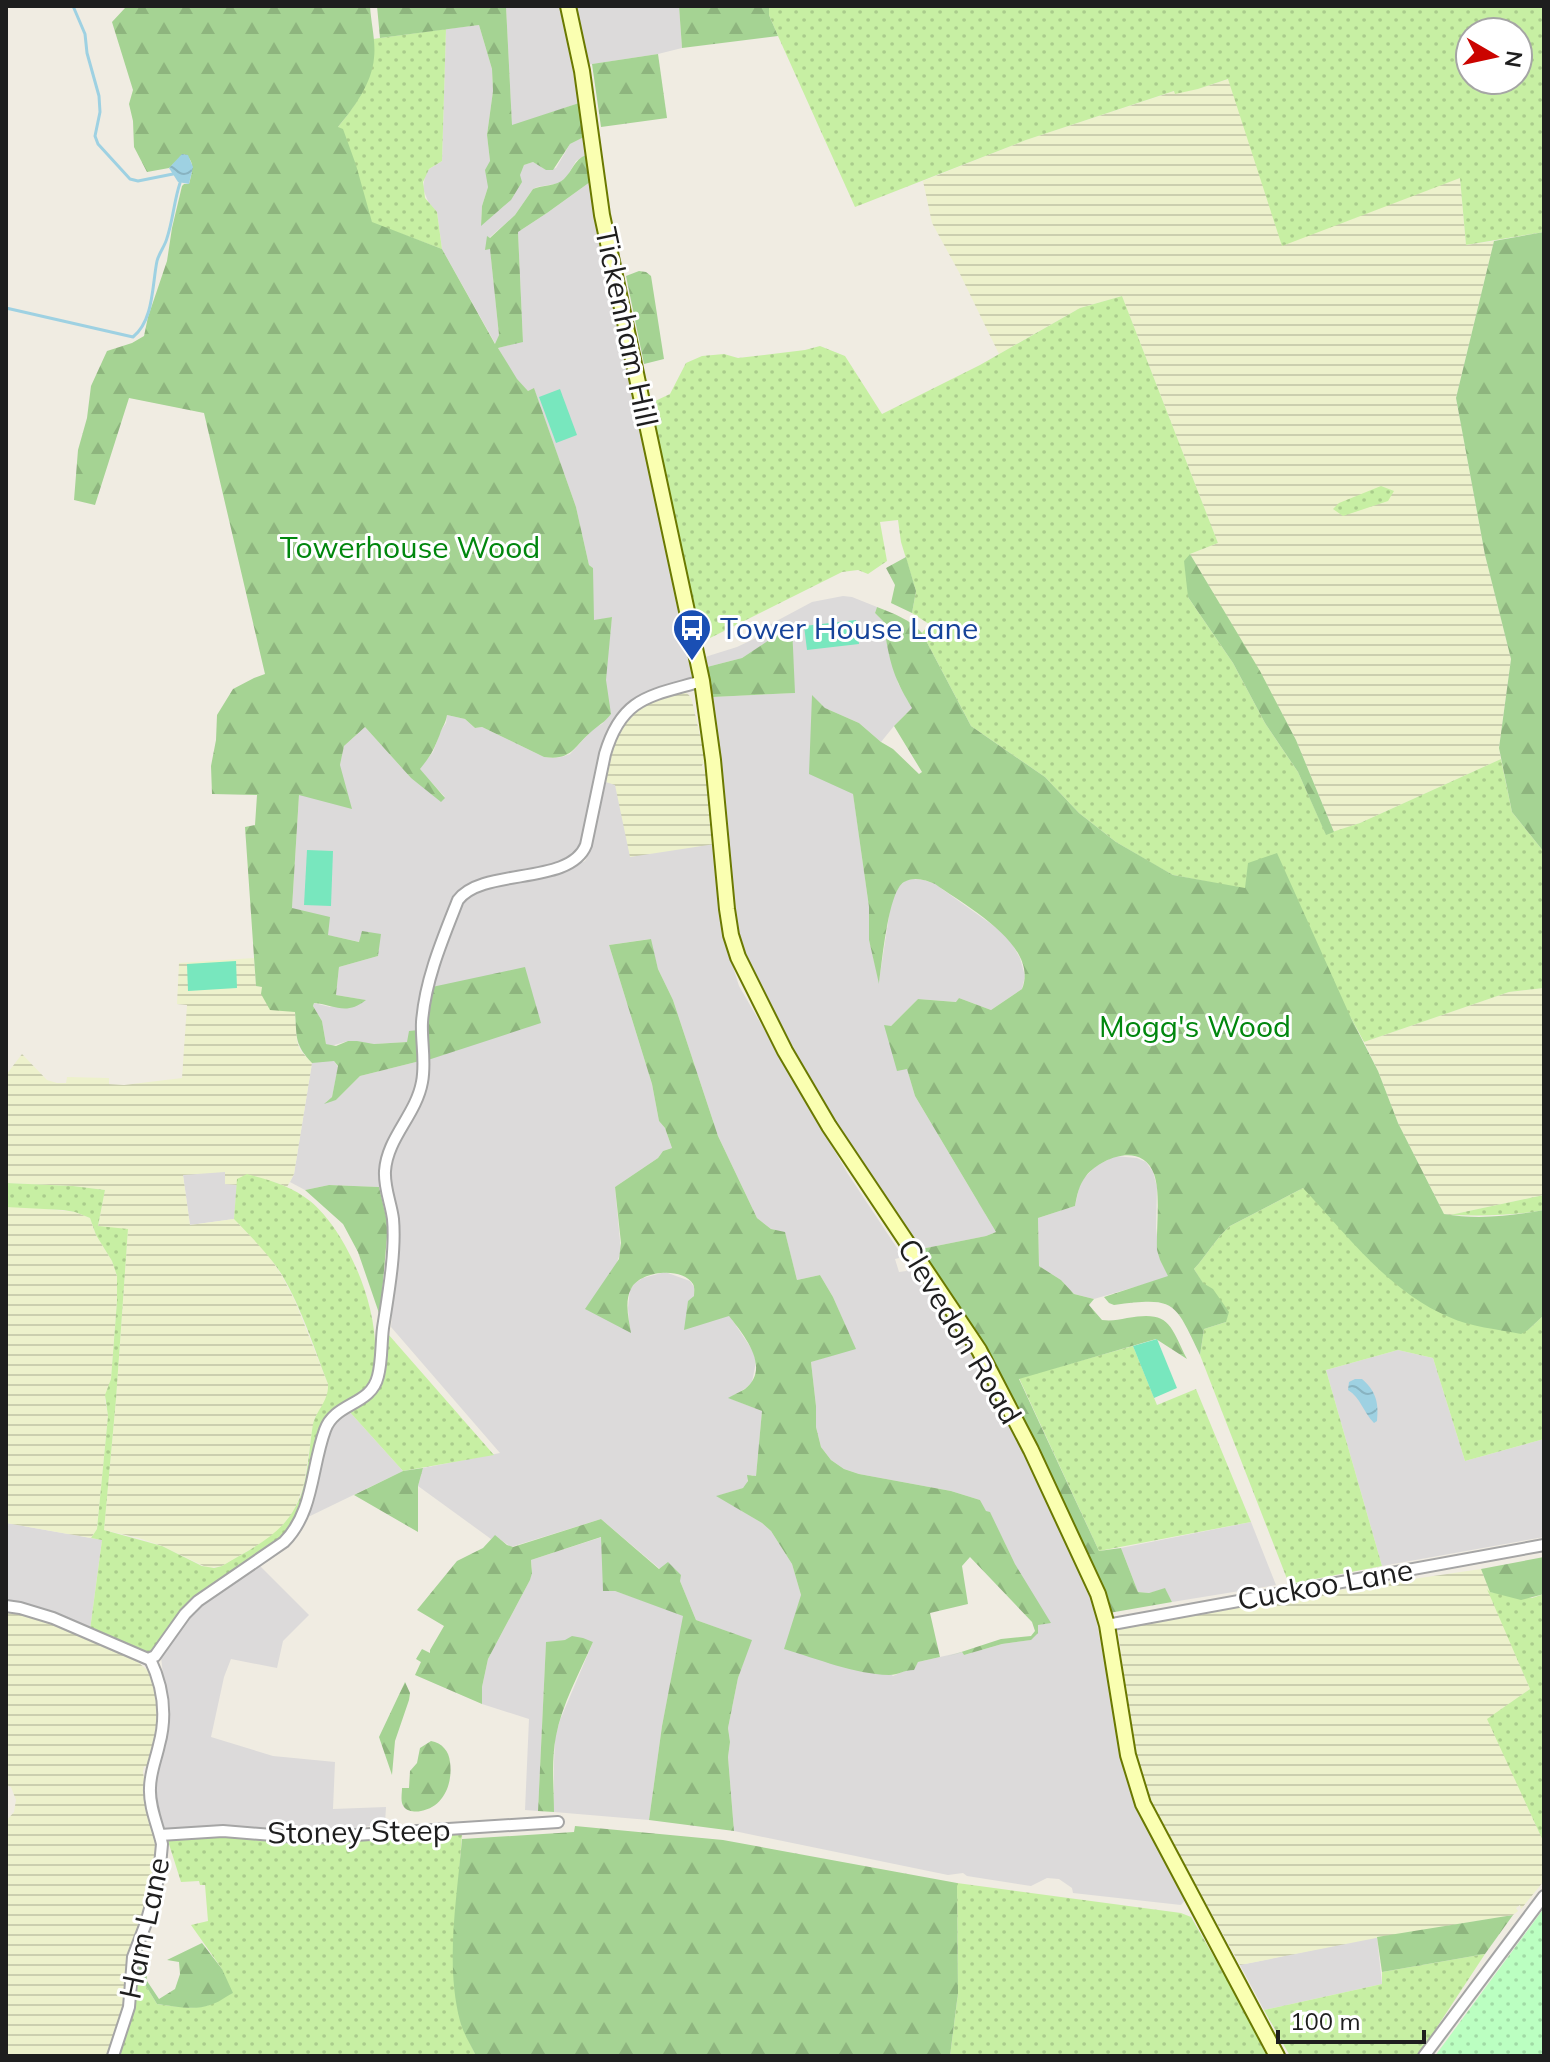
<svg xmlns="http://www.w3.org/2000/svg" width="1550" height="2062" font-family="Mulish,sans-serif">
	<defs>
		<pattern id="farmland-rules" width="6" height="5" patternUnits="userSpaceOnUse" patternTransform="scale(2)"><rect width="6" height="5" fill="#edf1cc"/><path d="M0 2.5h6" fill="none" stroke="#cbceaf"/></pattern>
		<pattern id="grass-dots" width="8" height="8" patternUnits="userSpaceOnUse" patternTransform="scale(2)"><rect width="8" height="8" fill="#c7efa3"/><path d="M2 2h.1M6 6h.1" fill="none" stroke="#aacc8c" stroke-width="1.8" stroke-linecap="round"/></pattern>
		<pattern id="forest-firs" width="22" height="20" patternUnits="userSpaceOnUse" patternTransform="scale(2)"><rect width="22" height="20" fill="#a5d393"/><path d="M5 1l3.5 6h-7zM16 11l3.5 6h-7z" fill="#8eb57e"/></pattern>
		<pattern id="park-dots" width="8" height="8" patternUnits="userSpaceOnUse" patternTransform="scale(2)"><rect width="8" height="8" fill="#bbffc1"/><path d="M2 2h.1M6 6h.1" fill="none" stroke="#a0daa5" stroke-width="1.8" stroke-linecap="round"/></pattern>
		<pattern id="water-waves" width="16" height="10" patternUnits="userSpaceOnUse" patternTransform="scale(2)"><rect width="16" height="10" fill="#9ed1e2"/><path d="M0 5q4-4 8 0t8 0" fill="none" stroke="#88b3c1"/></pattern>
	</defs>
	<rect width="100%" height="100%" fill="#f0ece2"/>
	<g fill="#dcdada" fill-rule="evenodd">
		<path d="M506,6H560L579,103L512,126Z"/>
		<path d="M575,6H679L682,48L658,54L586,65Z"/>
		<path d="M479,25L492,69L493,91L487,135L490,161L488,187L482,206L481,225L504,206L524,165L533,162L547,170L556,168L570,144L584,137L586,155L576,161L566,178L560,183L537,187L533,189L515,215L489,238L499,335L496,345L442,249L437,212L430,206L423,189L425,175L429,169L442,161L446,29Z"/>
		<path d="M590,182L615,315L693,680L638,696L628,703L618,715L598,756L580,847L571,858L543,868L477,881L462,887L456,897L419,1030L408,1042L374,1044L348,1041L331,1046L326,1044L322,1021L313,1006L314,1003L330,1007L365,1000L336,995L339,967L378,956L360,942L327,935L292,908L299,795L340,765L344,746L365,727L411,778L445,797L419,769L433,752L441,730L446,723L447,715L465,719L475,728L482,727L544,757L552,758L562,757L570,754L594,728L602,724L610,714L605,680L612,617L593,621V568L589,565L576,507L534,389L528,391L516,379L498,348L523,341L518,232L547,213Z"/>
		<path d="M843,596L852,597L877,607L875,613L890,628L891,639H886L898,683L912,708L894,726L881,742L859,723L825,708L821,704L853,793L869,907V940L879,981L891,903L898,887L905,881L913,879L924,880L935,884L1001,931L1011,942L1020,958L1025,976L1022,989L991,1010L959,998L957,1002L918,999L891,1026H885L907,1068L915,1096L996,1232L986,1236L921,1249L829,1116L760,993L745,958L738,934L713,697L794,693L792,626L742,658L707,667L705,657L737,647L758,637L769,625L812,602Z"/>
		<path d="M606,782L615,784L715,844L727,948L739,986L848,1174L903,1257L895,1259L899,1272L906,1271L913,1265L975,1361L1003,1412L1086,1584L1095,1613L1125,1773L1137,1811L1186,1899L1181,1905L1073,1893L1072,1888L1059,1879L1047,1878L1031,1886L967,1876L963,1873L948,1875L734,1831L728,1757L730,1742L728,1728L738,1678L751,1640L696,1620L680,1581L660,1569L601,1519L511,1547L495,1536L491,1539L418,1486L423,1468L500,1453L391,1327L398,1231V1216L389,1176L392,1156L422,1098L427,1082L432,987L461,900L488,886L557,873L585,861L591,849ZM650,939L658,969L673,1000L718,1136L757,1218L771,1229L785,1233L797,1280L820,1275L833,1297L855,1348L811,1362L816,1406V1427L821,1447L831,1460L844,1469L859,1474L951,1491L980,1500L986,1512L990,1513L1015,1564L1038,1625V1629L1030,1640L1002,1644L964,1655L962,1652L918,1662L915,1666L893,1676L801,1595L792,1564L771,1531L762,1523L717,1496L743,1488L747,1485L748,1478L752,1475L756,1477L762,1411L729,1398L746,1388L752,1382L756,1362L753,1351L729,1315L692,1299L694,1296V1287L690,1281L665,1272L643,1278L635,1283L630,1289L628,1308L630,1333L615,1268L621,1251L615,1187L658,1158L663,1151L672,1148L665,1128L659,1121L652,1084L609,945Z"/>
		<path d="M320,1061H334L338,1067L332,1097L326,1102L336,1100L360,1076L420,1061L417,1090L385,1151L379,1173V1187L329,1185L305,1190L290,1182L294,1174L312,1063Z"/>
		<path d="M1115,1156L1137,1158L1146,1162L1153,1172L1157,1187L1156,1228L1160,1260L1169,1277L1094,1299L1074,1294L1061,1280L1039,1266L1038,1218L1075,1206L1079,1188L1084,1178L1096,1166Z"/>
		<path d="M206,1172H226L225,1184L237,1185L234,1219L190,1225L183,1175Z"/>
		<path d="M1398,1350L1433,1358L1465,1461L1544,1439V1537L1382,1566L1326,1370Z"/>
		<path d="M348,1410L403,1471L306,1518L324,1442L335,1420Z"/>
		<path d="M1251,1522L1276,1585L1172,1602L1165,1589L1149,1593L1138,1592L1121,1548Z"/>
		<path d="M6,1523L102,1540L90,1630L6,1603Z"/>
		<path d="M602,1537L615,1591L684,1615L662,1726L649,1820L554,1812V1762L555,1738L560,1720L593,1642L565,1640L546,1643L538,1811L525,1810L529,1719L482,1704V1687L488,1659L530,1580L532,1568L531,1560Z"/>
		<path d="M258,1564L309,1615L283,1641L277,1668L231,1659L224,1677L211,1737L273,1756L335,1762L333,1809L386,1807L385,1823L317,1836L230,1827L165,1829L159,1816L155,1800V1784L164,1747L168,1718L161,1657L175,1633L197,1607Z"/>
		<path d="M1377,1937L1382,1984L1264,2010L1240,1965Z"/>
	</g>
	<g fill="url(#farmland-rules)">
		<path d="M1229,79L1391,203L1460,178L1466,245L1494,241L1456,398L1485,555L1511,659L1499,748L1501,759L1360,823L1334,832L1296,740L1260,672L1190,554L1218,543L1122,296L1080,308L999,354L960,274L932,223L923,181L1026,140L1175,91V93L1198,89Z"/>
		<path d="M683,691L689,695L692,701L706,761L702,765L703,770L708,771L715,844L630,857L615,785L606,782L614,742L620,729L641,707L664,696Z"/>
		<path d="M254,958L256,986L262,987L295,1012L297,1041L300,1050L312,1063L294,1174L287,1187L275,1182L237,1179V1185L225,1184V1172L183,1175L190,1225L234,1219L268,1254L282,1276L295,1301L328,1384V1391L327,1398L314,1419L304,1484L294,1511L276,1533L263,1542L222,1566L208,1568L162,1546L139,1538L104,1530L116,1399L128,1230L98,1227L105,1190L73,1186L6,1183V1075L22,1054L47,1080L57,1083H66L67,1077L109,1078V1084L124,1085L182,1078L187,1005L177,1004L179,963Z"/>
		<path d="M1544,988V1195L1450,1215L1444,1214L1398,1123L1378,1071L1364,1042L1509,992Z"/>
		<path d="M19,1206L75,1212L90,1218L96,1235L112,1261L117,1276V1301L111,1379L105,1400L108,1416L97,1529L91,1538L6,1523V1207Z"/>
		<path d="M1481,1569L1530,1689L1488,1719L1544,1843V1881L1521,1909L1520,1905L1516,1908L1518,1911L1513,1915L1381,1937L1240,1965L1159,1818L1145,1786L1133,1746L1118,1629L1352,1588Z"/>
		<path d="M6,1612L45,1619L133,1658L151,1673L157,1689L159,1722L149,1768L144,1766L143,1772L152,1826L156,1838V1846H158L156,1870L146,1910L130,1951L126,2002L108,2056H6V1821L14,1812L16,1800L11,1787L6,1785Z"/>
	</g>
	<g fill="url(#grass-dots)" fill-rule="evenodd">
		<path d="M769,6H1544V232L1466,245L1460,178L1282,246L1228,79L1198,89L1175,94L1174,91L1026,140L855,207L778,36L769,15ZM1470,32H1518V80H1470Z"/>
		<path d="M446,29L442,161L429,169L423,182L425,198L437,212L442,249L372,223L338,127C359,102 377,73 373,39Z"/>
		<path d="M1122,296L1218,543L1190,554L1188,597L1233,663L1265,723L1298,772L1326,834L1360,823L1501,759L1512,812L1544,852V988L1509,992L1364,1042L1351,1018L1245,889L1173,875L1155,865L1116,842L1079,813L1045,777L971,726L922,633L929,624L912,613L916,591L901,542L898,520L880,522L887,561L868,574L858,570L842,572L706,640L701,635L651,408L653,402L670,394L686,363L702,356L724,354L738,358L805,350L820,346L845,356L882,414L980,365L1080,308Z"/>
		<path d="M1381,486L1394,491L1388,501L1343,516L1333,509L1339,503Z"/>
		<path d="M247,1174C269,1180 292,1186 310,1201C352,1235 392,1335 368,1387L335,1407L324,1419L303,1507L282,1540L219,1581L192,1601L150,1656L90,1630L102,1540L91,1538L97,1529L108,1416L105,1395L111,1379L117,1301V1276L112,1261L96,1235L90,1218L75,1212L63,1210L6,1207V1183L73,1186L105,1190L98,1226L128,1229L116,1399L104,1530L162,1546L202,1566L214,1568L222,1566C261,1543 295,1529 305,1480C309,1461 310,1442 313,1424C317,1409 329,1401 328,1384C314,1348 302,1309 282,1275C269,1254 251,1237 234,1219L237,1179Z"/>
		<path d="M1303,1188L1528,1330L1544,1315V1439L1465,1461L1433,1358L1398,1350L1326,1370L1382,1566L1289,1584L1200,1355L1204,1329L1226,1322L1194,1269C1207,1255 1216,1238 1230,1226Z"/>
		<path d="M1544,1195V1210C1512,1216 1482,1216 1450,1215Z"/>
		<path d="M388,1334L494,1455L403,1471L348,1410C356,1406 365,1403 372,1397C390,1382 387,1355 388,1334Z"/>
		<path d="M1133,1346L1157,1405L1196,1389L1251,1522L1099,1551L1019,1378Z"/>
		<path d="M1487,1589L1490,1592L1532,1598L1544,1594V1843L1487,1719L1530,1689Z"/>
		<path d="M203,1834H462L454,1944L461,2024L476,2056H118L132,2016L138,1973L157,2004C179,2007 204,2012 222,1998V1969L191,1925L208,1921L205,1885H200L199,1881L181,1882L168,1841V1839Z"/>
		<path d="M957,1883L1181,1913L1191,1917L1238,1999L1267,2056H950L958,1993Z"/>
		<path d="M1485,1954L1418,2056H1290L1264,2010L1382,1984V1972Z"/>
	</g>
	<g fill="url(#forest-firs)">
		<path d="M124,6H370C371,23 376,42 374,58C372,83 354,108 338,127L343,129L356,165L372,222L442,249L495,344L499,335L490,249L485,250L487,236L490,238L515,215L533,189C542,185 557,186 564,179C573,170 574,160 586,155L590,182L547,213L518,232L523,342L498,348L517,379L528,391L534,388L576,507L589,565L593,568L594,620L612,617L606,680L611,714C603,724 601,723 592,731C573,747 572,761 544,757L482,727L475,728L465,719L447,715C446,723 442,727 440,734C433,751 432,754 420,769L445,798L441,802L411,778L365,727L344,746L340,765L352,809L299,795L292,908L330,917L328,935L359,942L362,931L381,934L378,956L339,967L336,995L366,1000C346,1016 335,1005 314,1003L313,1006L322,1021L326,1044L336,1046L348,1041H357L374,1044L407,1042L409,1031L419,1030L420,1061L360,1076L336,1100L324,1104L332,1097L338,1066L334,1061L312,1063C294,1044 297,1037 295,1012L270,1010L261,994L262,987L256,986L245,827L255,825L257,795L212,794L211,766L216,740L217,715L233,689L254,678L265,674L204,413L129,398L95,505L74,500L78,450L87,418L91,386L107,351L132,343L144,336L148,317L167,261L172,228L182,186L184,184H189C192,172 196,161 184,154L169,168L147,172L134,147L133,121L129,104L133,90L112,22L125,8Z"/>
		<path d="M377,6H506L512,125L579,103L584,137L570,144L553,170H546L533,162L524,165L520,175L522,182L511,200L481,226L482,206L488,187L485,170L490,161L487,135L493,91L492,69L479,25L380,38Z"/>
		<path d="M679,6H769V15L778,36L682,48Z"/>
		<path d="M658,54L667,118L601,127L592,64Z"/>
		<path d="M1544,232V852L1512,812L1499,748L1511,659L1485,555L1456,398L1494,241Z"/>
		<path d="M639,271L646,272L651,276L664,359L644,364L626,276Z"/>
		<path d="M1190,554L1260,671L1296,740L1334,832L1326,835L1298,772L1265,723L1233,663L1188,597L1184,561Z"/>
		<path d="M906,557L916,591L912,613L891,603L895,585L886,568Z"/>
		<path d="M877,607C894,614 910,619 922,633L971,726L1045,777L1079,813L1116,842L1173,875L1245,888L1248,863L1277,853L1351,1018L1378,1071L1398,1123L1444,1214C1477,1220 1512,1216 1544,1210V1315L1528,1330L1521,1334C1497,1329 1471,1327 1449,1317C1388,1291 1347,1235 1303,1188L1230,1226C1216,1238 1207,1255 1194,1269L1203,1283L1213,1289L1229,1312L1226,1322L1204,1329L1200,1355C1174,1301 1176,1297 1114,1305L1109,1303L1104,1297L1168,1276L1160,1260L1157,1250C1156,1229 1161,1193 1154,1174C1142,1142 1102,1157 1086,1176C1079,1185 1077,1195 1075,1206L1038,1218L1039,1266L1061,1280L1074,1294L1094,1299L1089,1305L1102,1320C1111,1321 1118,1320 1127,1318C1170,1310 1170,1325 1187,1359L1156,1339L1019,1379L1099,1551L1121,1548L1138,1592L1149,1593L1165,1588L1172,1602L1109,1613L1094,1572L1069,1515L1018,1413L984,1347L921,1249L986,1236L996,1232L915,1096L907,1069L897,1071L884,1025L891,1026L918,999L956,1002L959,998L991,1010L1022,989C1040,945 964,905 935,884C926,880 914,876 904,882C888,891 882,964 879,984L869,940V907L853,794L809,774L812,695L825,708L859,723L881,742L893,749L919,774L922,772L894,726L912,708C897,683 891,669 886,639L891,638L890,628L875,613Z"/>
		<path d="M792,625L795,693L713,697L707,667L742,658Z"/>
		<path d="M651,939L658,969L673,1000L718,1136L757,1218L771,1229L785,1232L797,1280L820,1275L833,1297L856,1349L811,1362L816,1406V1427L821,1447L831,1460L844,1469L859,1474L951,1491L980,1500L986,1511L990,1512L1015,1564L1051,1623L1038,1625V1633L1031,1640L1002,1644L964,1655L962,1652L946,1657L1001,1639L1031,1636L1035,1631L1032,1622L970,1557L962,1566L968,1604L930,1613L940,1657L918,1662L914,1670C904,1670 898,1675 889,1675C854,1674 818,1659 784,1649L801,1595L792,1564L771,1531L762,1523L716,1496L743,1488L748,1481L747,1475L756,1476L762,1411L728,1398C733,1395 740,1392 745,1389C772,1368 743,1334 729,1316L684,1330L688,1301L694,1296C694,1292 695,1288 693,1284C682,1266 639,1271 631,1289C624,1302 629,1320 631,1333L585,1309L619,1259L621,1243L615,1187L658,1158L663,1151L672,1148L665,1128L659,1121L652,1084L609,945Z"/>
		<path d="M525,967L541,1023L428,1060L427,1027L432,987Z"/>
		<path d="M329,1185L379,1187L388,1225L380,1316L358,1252L343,1224L305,1190Z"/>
		<path d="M423,1468L418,1486V1532L354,1495L403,1471Z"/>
		<path d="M601,1519L659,1569L668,1562L681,1575L680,1581L696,1620L752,1640L738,1678L728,1728L730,1742L728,1757L734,1831L649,1820L662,1726L683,1616L615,1591H603L601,1537L531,1560L532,1573L530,1580L488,1659L482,1687V1704L415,1675L421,1662L416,1659L422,1649L430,1653V1650L444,1626L417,1610L457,1561L483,1548L495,1535L507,1545L513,1547Z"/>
		<path d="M1544,1557V1594L1521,1600L1490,1592L1481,1569Z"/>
		<path d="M572,1636L583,1638L593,1642C580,1672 562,1704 556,1736C551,1761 554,1787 554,1812L538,1811L546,1642L565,1640Z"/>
		<path d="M405,1682L410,1693L409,1700L395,1741L392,1775L379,1737Z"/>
		<path d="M431,1741C442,1743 449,1751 450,1762C453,1783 444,1807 421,1811C416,1812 408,1812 404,1807C400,1802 402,1794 402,1788H409L410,1771L417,1763L420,1748Z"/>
		<path d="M575,1826L723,1840L957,1883L958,1993L950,2056H476C471,2045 463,2033 460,2021C445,1963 457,1898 462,1839L574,1832Z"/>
		<path d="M1513,1915L1485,1954L1382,1972L1377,1937Z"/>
		<path d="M202,1943L222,1969L233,1993C225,1997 218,2003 210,2005C194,2011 173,2006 157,2004L138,1973L140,1956L146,1966L147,1981L159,1999L175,1989L180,1974L179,1962L167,1960Z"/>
	</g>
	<path fill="url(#park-dots)" d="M1544,1908V2056H1435Z"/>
	<g fill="#78e7be">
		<path d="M560,389L577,435L556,443L539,397Z"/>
		<path d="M856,620L859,644L807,650L804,626Z"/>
		<path d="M307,850L333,851L331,906L304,905Z"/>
		<path d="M236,961L237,988L188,991L187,964Z"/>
		<path d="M1157,1339L1177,1388L1154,1398L1133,1346Z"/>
	</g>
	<g fill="url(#water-waves)">
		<path d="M182,154L188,155L193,167L189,184L178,182L169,168Z"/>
		<path d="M1355,1379H1362C1376,1391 1379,1403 1377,1421L1374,1423C1363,1412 1361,1398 1348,1390L1349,1382Z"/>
	</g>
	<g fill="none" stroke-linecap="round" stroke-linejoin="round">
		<g stroke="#9ed1e2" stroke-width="3">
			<path d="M73,6L85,34L87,53L99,96L100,112L95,136L98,144L130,179L138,181L173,174"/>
			<path d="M6,308L133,337C154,320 152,285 157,261C159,253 165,246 167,238C173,220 174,201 180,183"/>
		</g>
		<defs>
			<g id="street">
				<path d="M6,1606L20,1608L53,1618L148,1659L155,1656L185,1614L198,1601L284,1542C314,1512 311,1468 325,1430C335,1402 371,1406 378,1376C382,1361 381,1344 383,1328C388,1295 396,1252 393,1219C391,1203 384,1188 385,1171C387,1138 416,1115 422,1082C426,1062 421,1042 422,1022C425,980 443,938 458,900C483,867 570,886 586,845L605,754C622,696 651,696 702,681"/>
				<path d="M1107,1625L1544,1545"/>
				<path d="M160,1835L223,1831L309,1838L558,1822"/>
				<path d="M113,2056L129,2007L133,1957L146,1923L159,1876L162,1844C158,1826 149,1807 150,1788C150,1773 156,1759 159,1745C167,1716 163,1686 150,1659"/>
				<path d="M1424,2056L1544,1896"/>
			</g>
			<path id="secondary" d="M568,6L582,71L602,215L702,681L713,760L727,909L731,935L738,957L785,1051L829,1126L979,1350L1031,1450L1098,1594L1107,1625L1128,1755L1143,1804L1277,2056"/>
		</defs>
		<use href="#street" stroke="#a5a5a5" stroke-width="14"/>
		<use href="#secondary" stroke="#6a7900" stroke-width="18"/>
		<use href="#street" stroke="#fff" stroke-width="10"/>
		<use href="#secondary" stroke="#faffb1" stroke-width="14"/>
	</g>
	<defs>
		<symbol id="bus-pin" viewBox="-11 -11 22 30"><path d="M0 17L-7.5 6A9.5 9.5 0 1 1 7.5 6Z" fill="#1a4fb4" stroke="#fff"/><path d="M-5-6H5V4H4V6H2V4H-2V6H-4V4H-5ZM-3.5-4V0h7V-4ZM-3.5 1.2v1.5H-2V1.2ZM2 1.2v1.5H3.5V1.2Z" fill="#fff"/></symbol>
	</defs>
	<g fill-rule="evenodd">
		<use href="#bus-pin" x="670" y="606" width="44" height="60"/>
	</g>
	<g text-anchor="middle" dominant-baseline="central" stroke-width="6" stroke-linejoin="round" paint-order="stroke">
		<g font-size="30" fill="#1e1e1e" stroke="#fff">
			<text transform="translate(627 327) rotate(78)">Tickenham Hill</text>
			<text transform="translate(960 1331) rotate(59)">Clevedon Road</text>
			<text transform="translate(1325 1584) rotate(-10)">Cuckoo Lane</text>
			<text transform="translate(359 1831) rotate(-1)">Stoney Steep</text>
			<text transform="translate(144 1928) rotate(-78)">Ham Lane</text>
		</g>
		<g font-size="30" fill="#01870e" stroke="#fff">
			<text x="410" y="547">Towerhouse Wood</text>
			<text x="1195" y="1026">Mogg's Wood</text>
		</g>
		<g font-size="30" fill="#164399" stroke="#fff" text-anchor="start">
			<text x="720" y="628">Tower House Lane</text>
		</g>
	</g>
	<rect width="1550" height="2062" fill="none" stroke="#1e1e1e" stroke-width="16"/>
	<g transform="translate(1494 56) rotate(99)"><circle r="38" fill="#ffffff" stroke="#a5a5a5" stroke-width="2"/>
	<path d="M0-6L14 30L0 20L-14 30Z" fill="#cb0400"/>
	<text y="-12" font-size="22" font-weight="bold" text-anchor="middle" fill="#1e1e1e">N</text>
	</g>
	<path d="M1278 2030v12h146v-12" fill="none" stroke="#1e1e1e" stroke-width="4"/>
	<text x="1290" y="2030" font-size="24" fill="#1e1e1e" stroke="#ffffff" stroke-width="6" paint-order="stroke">100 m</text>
</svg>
